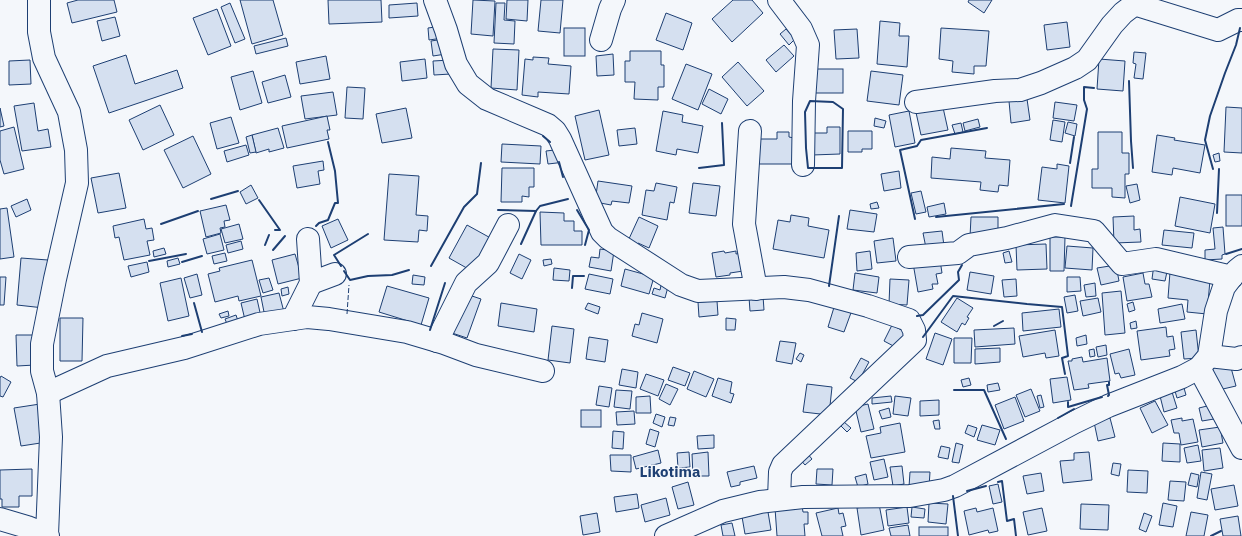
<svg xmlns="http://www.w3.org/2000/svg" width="1242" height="536" font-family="'IBM Plex Sans',sans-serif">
	<rect width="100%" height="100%" fill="#f4f7fb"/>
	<g fill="#d5e0f0" stroke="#1d3f73">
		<path d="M78,0H114L117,12L72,23L67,3Z"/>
		<path d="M240,0H273L283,35L252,44Z"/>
		<path d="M328,0H381L382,22L329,24Z"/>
		<path d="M473,0L495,1L493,36L471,34Z"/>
		<path d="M507,0H528L527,21L506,19Z"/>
		<path d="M541,0H563L560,33L538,31Z"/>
		<path d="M733,0H752L763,13L732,42L712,19Z"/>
		<path d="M969,0H992L984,13L968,2Z"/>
		<path d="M230,3L245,39L235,43L221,7Z"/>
		<path d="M417,3L418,16L389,18V5Z"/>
		<path d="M496,3H505L504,20L515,21L514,44L494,43Z"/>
		<path d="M217,9L231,46L208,55L193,18Z"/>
		<path d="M666,13L692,23L683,50L656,40Z"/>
		<path d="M115,17L120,36L102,41L97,21Z"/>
		<path d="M880,21L900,23L899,36H909L907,67L877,64Z"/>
		<path d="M1067,22L1070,47L1047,50L1044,25Z"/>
		<path d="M442,26L443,38L429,40L428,28Z"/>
		<rect x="564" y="28" width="21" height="28"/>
		<path d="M941,28L989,31L986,66H974V74L952,72L953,61L939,59Z"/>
		<path d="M786,29L795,39L789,45L780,34Z"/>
		<path d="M857,29L859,58L836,59L834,30Z"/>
		<path d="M286,38L288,46L256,54L254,46Z"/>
		<path d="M444,39L446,54L433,56L431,41Z"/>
		<path d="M784,45L794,56L776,72L766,60Z"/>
		<path d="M493,49L519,50L517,90L491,88Z"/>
		<path d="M630,51H661V65H664V87H658V100L634,99L635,82H625V61H630Z"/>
		<path d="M1134,52L1146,53L1143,79L1134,78L1136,64L1133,63Z"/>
		<path d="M613,54L614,75L597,76L596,56Z"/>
		<path d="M126,55L135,84L177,70L183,88L109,113L93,66Z"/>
		<path d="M326,56L330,79L300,84L296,62Z"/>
		<path d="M533,57L549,58L548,64L571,66L569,94L538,92V97L522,95L525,59L533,60Z"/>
		<path d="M425,59L427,78L402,81L400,62Z"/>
		<path d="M1099,59L1125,61L1123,91L1097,89Z"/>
		<path d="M30,60L31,84L9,85V61Z"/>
		<path d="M450,60L451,74L434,75L433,61Z"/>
		<path d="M738,62L764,91L747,106L722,77Z"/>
		<path d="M686,64L712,74L698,110L672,99Z"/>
		<rect x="815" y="69" width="28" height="24"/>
		<path d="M253,71L262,103L240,110L231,77Z"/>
		<path d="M871,71L903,75L899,105L867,101Z"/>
		<path d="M285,75L291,97L268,103L262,82Z"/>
		<path d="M347,87L365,88L363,119L345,118Z"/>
		<path d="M709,89L728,99L721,114L702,104Z"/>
		<path d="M333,92L337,115L305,119L301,96Z"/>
		<path d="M1027,99L1030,120L1011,123L1009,101Z"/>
		<path d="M1055,102L1077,105L1074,121L1053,118Z"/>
		<path d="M34,103L38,131L48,129L51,147L22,151L14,106Z"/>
		<path d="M942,103L948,130L921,135L915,108Z"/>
		<path d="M160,105L174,135L143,150L129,120Z"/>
		<path d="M1226,107L1242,108V153L1224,152Z"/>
		<path d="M0,108L4,126L0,127Z"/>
		<path d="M406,108L412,138L382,143L376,114Z"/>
		<path d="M599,110L609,155L585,160L575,116Z"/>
		<path d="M663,111L683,115L682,122L703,126L698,153L677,149L676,155L656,151Z"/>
		<path d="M909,111L915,143L895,147L889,115Z"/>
		<path d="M327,116L330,130H327L329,139L287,148L282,126Z"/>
		<path d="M231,117L239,143L217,149L210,123Z"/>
		<path d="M875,118L886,121L884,128L874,126Z"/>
		<path d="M978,119L980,127L965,131L963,123Z"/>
		<path d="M1053,120L1065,122L1062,142L1050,140Z"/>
		<path d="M1068,122L1077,124L1075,136L1065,133Z"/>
		<path d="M961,123L963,132L955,134L952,125Z"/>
		<path d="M14,127L24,169L4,174L0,160V131Z"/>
		<path d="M827,127H840V154L812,155L811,133H827Z"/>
		<path d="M278,128L284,148L269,152V149L256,153L252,135Z"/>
		<path d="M635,128L637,144L619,146L617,130Z"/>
		<path d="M848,131H872V149H862V152H848Z"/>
		<path d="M777,132H789V137L794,138L795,164H759V139H777Z"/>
		<path d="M1098,132H1122V153H1129V174H1125V198L1112,197V188H1092V169H1098Z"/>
		<path d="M252,135L256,152L250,153L246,137Z"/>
		<path d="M1157,135L1175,138L1174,140L1205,145L1200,173L1173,168L1172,175L1152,172Z"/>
		<path d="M193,136L211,174L183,188L164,150Z"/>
		<path d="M502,144L541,146L540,164L501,162Z"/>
		<path d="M246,145L249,155L227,162L224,151Z"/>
		<path d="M951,148L986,151L985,158L1010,160L1008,186L999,185L998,192L980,190L981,182L931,178L932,157L950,159Z"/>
		<path d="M563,149L565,162L548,164L546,151Z"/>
		<path d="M1219,153L1220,161L1215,162L1213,155Z"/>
		<path d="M323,161L324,170L318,171L320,184L297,188L293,166Z"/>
		<path d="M1057,164L1069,166L1065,203L1038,200L1042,167L1057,169Z"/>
		<path d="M502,168H534V187H529V197L522,196V202H501Z"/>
		<path d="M899,171L901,188L884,191L881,174Z"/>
		<path d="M119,173L126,208L98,213L91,178Z"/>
		<path d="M389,174L419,176L416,215L428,216L427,231L419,230L418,242L384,240Z"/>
		<path d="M598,181L632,186L629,203L612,201L611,205L595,202Z"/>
		<path d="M656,183L677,187L674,203L670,202L667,220L642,215L646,190L654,191Z"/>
		<path d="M693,183L720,186L716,216L689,213Z"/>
		<path d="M1137,184L1140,200L1130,203L1126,186Z"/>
		<path d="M251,185L258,198L246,204L240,192Z"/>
		<path d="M921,191L926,212L916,214L911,193Z"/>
		<rect x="1226" y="195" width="16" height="31"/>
		<path d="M1180,197L1215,204L1210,233L1175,226Z"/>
		<path d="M27,199L31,210L16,217L11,206Z"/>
		<path d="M877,202L879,208L871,209L870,204Z"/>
		<path d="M944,203L946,214L929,217L927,207Z"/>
		<path d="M226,205L230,220L224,221L225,227L220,228L221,233L206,237L200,211Z"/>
		<path d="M7,208L14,257L0,259V209Z"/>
		<path d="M850,210L877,214L874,232L847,229Z"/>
		<path d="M540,212L564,213V221H574V231H582V245H541Z"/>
		<path d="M791,215L809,218L808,226L829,230L824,258L773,249L778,220L790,222Z"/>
		<path d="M1134,216V230L1140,229L1141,242L1114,243L1113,217Z"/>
		<path d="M639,217L658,226L649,248L638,243L637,245L628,241Z"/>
		<path d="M971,217H998V238L970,237Z"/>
		<path d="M144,219L146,229L152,228L154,240L147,241L150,255L124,260L119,237L115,238L113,226Z"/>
		<path d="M338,219L348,240L331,248L322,226Z"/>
		<path d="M239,224L243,239L225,243L221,229Z"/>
		<path d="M467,225L496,241L472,271L449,258Z"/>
		<path d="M1223,227L1225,254L1222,255V259L1205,260V250L1215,249L1213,228Z"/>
		<path d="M1164,230L1194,233L1192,248L1162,245Z"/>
		<path d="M942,231L944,246L926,248L923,233Z"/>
		<path d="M220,234L224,250L207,254L203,239Z"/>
		<path d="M1050,237H1065L1064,271H1050Z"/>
		<path d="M893,238L896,261L877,263L874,241Z"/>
		<path d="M241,241L243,249L228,253L226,245Z"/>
		<path d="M1046,244L1047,269L1017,270L1016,245Z"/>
		<path d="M1067,246L1093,248L1092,270L1065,268Z"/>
		<path d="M164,248L166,254L154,257L153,251Z"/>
		<path d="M600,249L614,251L611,271L589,267L591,257L599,258Z"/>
		<path d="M724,251L725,253L736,251V254L747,252L750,270L730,273V275L716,277L712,253Z"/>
		<path d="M870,251L872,269L857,271L856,253Z"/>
		<path d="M1009,251L1012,262L1005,263L1003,253Z"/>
		<path d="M225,253L227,261L214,264L212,256Z"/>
		<path d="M295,254L302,278L278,284L272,260Z"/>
		<path d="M519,254L531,260L522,279L510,273Z"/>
		<path d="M21,258L48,260L44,308L17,305Z"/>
		<path d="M178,258L180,264L168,267L167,261Z"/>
		<path d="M551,259L552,264L544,266L543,260Z"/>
		<path d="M252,260L261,296L239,301L238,296L215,302L208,274L220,271L219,268Z"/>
		<path d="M940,260L942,273L936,274L938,284H932L933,289L918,292L913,263Z"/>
		<path d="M147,262L149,272L131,277L128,266Z"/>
		<path d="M1154,264L1168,267L1165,281L1152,279Z"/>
		<path d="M1116,265L1119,281L1101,285L1097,268Z"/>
		<path d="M554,268L570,270L569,281L553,280Z"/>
		<path d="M625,269L654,277L649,294L621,286Z"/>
		<path d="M970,272L994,276L991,294L967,290Z"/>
		<path d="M1170,272L1210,280L1207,314L1187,312L1188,300L1168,298Z"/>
		<path d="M855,273L879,277L877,293L853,290Z"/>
		<path d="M1143,273L1145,284H1149L1152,297L1127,301L1123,277Z"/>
		<path d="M197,274L202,295L190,298L184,278Z"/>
		<path d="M589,274L613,279L610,294L585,289Z"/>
		<path d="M413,275L425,277L424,285L412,284Z"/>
		<path d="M0,277H6L4,305H0Z"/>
		<path d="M1067,277H1080L1081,291L1067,292Z"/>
		<path d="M181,278L189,316L168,321L160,283Z"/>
		<path d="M269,278L273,290L263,293L259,280Z"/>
		<path d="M890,279L909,280L907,305L889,304Z"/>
		<path d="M1016,279L1017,296L1004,297L1002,280Z"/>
		<path d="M662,281L669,283L665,298L652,294L654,288L660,290Z"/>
		<path d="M1095,283L1096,296L1086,297L1084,285Z"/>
		<path d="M387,286L429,298L421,325L379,312Z"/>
		<path d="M288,287L289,294L282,296L281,289Z"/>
		<path d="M1121,291L1125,333L1105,335L1102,293Z"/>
		<path d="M279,293L284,312L265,317L261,297Z"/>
		<path d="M463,293L481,299L467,338L449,332Z"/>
		<path d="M1075,295L1078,311L1067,313L1064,297Z"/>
		<path d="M763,296L764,310L750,311L749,297Z"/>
		<path d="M957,298L973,308L967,317L969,318L965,325L962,323L957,332L941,322Z"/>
		<path d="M1098,298L1101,312L1083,316L1080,301Z"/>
		<path d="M257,299L261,317L245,320L241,303Z"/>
		<path d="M717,301L718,315L699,317L698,302Z"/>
		<path d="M1133,302L1135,310L1129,312L1127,304Z"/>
		<path d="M501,303L537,309L534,332L498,326Z"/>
		<path d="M588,303L600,307L598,314L585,309Z"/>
		<path d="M835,304L852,310L844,332L828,327Z"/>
		<path d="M1182,304L1185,319L1160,323L1158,309Z"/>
		<path d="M1059,309L1061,327L1023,331L1022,313Z"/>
		<path d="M228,311L229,316L221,318L219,314Z"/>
		<path d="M642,313L663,319L657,343L632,336L635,324L639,325Z"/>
		<path d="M236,315L238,321L227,324L225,319Z"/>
		<path d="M60,318H83L82,361H60Z"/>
		<path d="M726,318L736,319L735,330H726Z"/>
		<path d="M1136,321L1137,328L1131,329L1130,323Z"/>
		<path d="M892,325L907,333L899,349L884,341Z"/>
		<path d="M552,326L574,329L570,363L548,360Z"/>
		<path d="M1166,327L1167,337L1173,336L1175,349L1169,350L1170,356L1141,360L1137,331Z"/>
		<path d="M1014,328L1015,344L975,347L974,330Z"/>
		<path d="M1055,330L1059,356L1046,358L1045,353L1023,357L1019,336Z"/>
		<path d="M1196,330L1199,358L1184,359L1181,332Z"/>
		<path d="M935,333L952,339L943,365L926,359Z"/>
		<path d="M16,335H34L35,365L17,366Z"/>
		<path d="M1086,335L1087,344L1077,346L1076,338Z"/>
		<path d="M589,337L608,340L605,362L586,359Z"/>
		<path d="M954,338H972L971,363H954Z"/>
		<path d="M780,341L796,343L792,364L776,361Z"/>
		<path d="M1106,345L1107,355L1098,357L1096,347Z"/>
		<path d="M1000,348V362L975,364V349Z"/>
		<path d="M1094,349L1095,356L1090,357L1089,350Z"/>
		<path d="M1129,349L1135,375L1121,378L1119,373L1115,374L1110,354Z"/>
		<path d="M800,353L804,355L801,362L796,359Z"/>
		<path d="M1082,357L1083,362L1107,358L1110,381L1088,384L1089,388L1074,390L1068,361H1072V359Z"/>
		<path d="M861,358L869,362L858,382L850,378Z"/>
		<path d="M1230,364L1236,386L1214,391L1209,369Z"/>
		<path d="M673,367L690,373L685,386L668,380Z"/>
		<path d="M622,369L638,372L636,388L619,385Z"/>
		<path d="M694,371L714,379L706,397L687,389Z"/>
		<path d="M646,374L664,380L658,396L640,389Z"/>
		<path d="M1,376L11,382L3,397L0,396V378Z"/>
		<path d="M1067,377L1071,400L1053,403L1050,379Z"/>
		<path d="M718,378L732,382L730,393L734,394L731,403L712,396Z"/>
		<path d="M969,378L971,385L963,387L961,380Z"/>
		<path d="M998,383L1000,390L988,392L987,385Z"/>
		<path d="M666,384L678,389L670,405L659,399Z"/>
		<path d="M807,384L832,387L829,415L803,412Z"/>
		<path d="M599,386L612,388L609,407L596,405Z"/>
		<path d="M1184,388L1186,395L1177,398L1175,391Z"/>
		<path d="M1031,389L1040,411L1025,417L1016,395Z"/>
		<path d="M616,390L632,391L630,409L614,407Z"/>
		<path d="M1172,392L1177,408L1164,412L1160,396Z"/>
		<path d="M1041,395L1044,407L1040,408L1037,396Z"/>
		<path d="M650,396L651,413H636V397Z"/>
		<path d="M891,396L892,402L872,404V398Z"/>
		<path d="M895,396L911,398L908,416L893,414Z"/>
		<path d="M1015,397L1024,421L1004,429L995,405Z"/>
		<path d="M939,400V415L920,416V401Z"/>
		<path d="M1155,401L1168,425L1152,433L1140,408Z"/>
		<path d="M40,404L47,442L21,446L14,408Z"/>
		<path d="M868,404L874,429L861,432L855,407Z"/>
		<path d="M1211,405L1214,419L1202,421L1199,408Z"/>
		<path d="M889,408L891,417L882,419L879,411Z"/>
		<rect x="581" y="410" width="20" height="17"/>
		<path d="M634,411L635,424L617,425L616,412Z"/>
		<path d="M656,414L665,417L662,427L653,423Z"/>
		<path d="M670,417L676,418L674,426L668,425Z"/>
		<path d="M1110,418L1115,437L1098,441L1094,422Z"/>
		<path d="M1182,418V421L1193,419L1198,442L1181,445L1179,433H1174L1171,420Z"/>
		<path d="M939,420L940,429H935L933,421Z"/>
		<path d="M844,422L851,428L847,432L841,426Z"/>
		<path d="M900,423L905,452L871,458L866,436L881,433L880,427Z"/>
		<path d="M968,425L977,428L974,437L965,433Z"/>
		<path d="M982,425L1000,430L995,445L977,440Z"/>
		<path d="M1220,427L1223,443L1202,447L1199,430Z"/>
		<path d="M650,429L659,432L655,447L646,444Z"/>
		<path d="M613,431L624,432L623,449L612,448Z"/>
		<path d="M714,435V448L698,449L697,436Z"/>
		<path d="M956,443L963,445L959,463L952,462Z"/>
		<path d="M1163,443L1180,444V462L1162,461Z"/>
		<path d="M1198,445L1201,461L1187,463L1184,448Z"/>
		<path d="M941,446L950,448L948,459L938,457Z"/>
		<path d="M1220,448L1223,468L1204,471L1202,450Z"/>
		<path d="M658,450L661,463L636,469L633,457Z"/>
		<path d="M689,452L690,467L678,468L677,453Z"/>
		<path d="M708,452L709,476H693L692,454Z"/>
		<path d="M806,452L812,459L805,465L799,458Z"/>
		<path d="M1089,452L1092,480L1063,483L1060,461L1074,460V453Z"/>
		<path d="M610,455H631V472L611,471Z"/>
		<path d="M884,459L888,477L874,480L870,462Z"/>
		<path d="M1113,463L1121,464L1119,476L1111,474Z"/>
		<path d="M754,466L757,478L740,482V485L731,487L727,472Z"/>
		<path d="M902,466L904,484L893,486L890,467Z"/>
		<path d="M32,469V496H19V507H2V499H0V470Z"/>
		<path d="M817,469H833L832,485L816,484Z"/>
		<path d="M1128,470L1148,471L1147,493L1127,492Z"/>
		<path d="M910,472H930L929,487H909Z"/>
		<path d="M1201,472L1212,474L1207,500L1197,498Z"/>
		<path d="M1041,473L1044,491L1027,494L1023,476Z"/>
		<path d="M1191,473L1199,475L1197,487L1188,485Z"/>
		<path d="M866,474L868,484L858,487L855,477Z"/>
		<path d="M1170,481L1186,482L1184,501L1168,500Z"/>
		<path d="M688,482L694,505L678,509L672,487Z"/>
		<path d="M998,484L1002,502L993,504L989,486Z"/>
		<path d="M1234,485L1238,506L1215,510L1211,489Z"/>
		<path d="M637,494L639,508L616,512L614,497Z"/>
		<path d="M666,498L670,515L645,522L641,505Z"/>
		<path d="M929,503L948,504L946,524L928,522Z"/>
		<path d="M1163,503L1177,506L1173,527L1159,525Z"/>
		<path d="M879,504L884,530L861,535L857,508Z"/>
		<path d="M1081,504L1109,505L1108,530L1080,529Z"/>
		<path d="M767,506L771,530L745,534L741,511Z"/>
		<path d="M802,506L803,512H808V524H804L805,536H777L775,508Z"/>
		<path d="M907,507L909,523L888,526L886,510Z"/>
		<path d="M912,507L925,509L924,518L911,517Z"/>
		<path d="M838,508L839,514L843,513L846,526L841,527L843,536H822L816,513Z"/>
		<path d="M976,508L977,512L993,508L998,531L989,533L988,530L969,535L964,511Z"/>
		<path d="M1042,508L1047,531L1028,535L1023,512Z"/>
		<path d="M1191,512L1208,515L1204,536H1186Z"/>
		<path d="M597,513L600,532L583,535L580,516Z"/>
		<path d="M1144,513L1152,516L1146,532L1139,529Z"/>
		<path d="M1238,516L1241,536H1223L1220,519Z"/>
		<path d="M732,523L735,536H723L721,525Z"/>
		<path d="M908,525L910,536H891L889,528Z"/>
		<rect x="919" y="527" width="29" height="9"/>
	</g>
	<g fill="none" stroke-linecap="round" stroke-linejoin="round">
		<defs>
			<g id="minor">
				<path d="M39,0V32L44,58L69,112L76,150L77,183L55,279L42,344V371L48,393L51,437L47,535L48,536"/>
				<path d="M435,0L446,30L456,64L468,84L487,99L548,125L555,131L560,139L602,232L608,238L681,285L698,291L784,287L809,290L868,306L909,320L914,330L915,340L783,465L780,472L779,499"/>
				<path d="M779,0L801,29L808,45L804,101L803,165"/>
				<path d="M1134,4L1218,30L1238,20H1242"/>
				<path d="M601,40L610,9L614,0"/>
				<path d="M916,102L995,91L1020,90L1041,83L1075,68L1087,60L1112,25L1123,13L1140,0"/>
				<path d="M750,131L744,224L756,289"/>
				<path d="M909,257L958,253L969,245L1007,238L1055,225L1094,231L1122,264L1156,259L1232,277"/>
				<path d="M311,283L335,274"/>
				<path d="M293,319L311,283L308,239"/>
				<path d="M437,341L466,283L488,263L508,225"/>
				<path d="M1209,356L1236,359L1242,357"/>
				<path d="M1199,368L1242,448"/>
				<path d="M48,393L107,366L184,348L259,324L307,317L329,319L407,332L444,343L476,355L543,371"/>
				<path d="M0,519L27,527L47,535"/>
				<path d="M666,536L723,511L760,502L803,497L910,496L944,490L955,486L1075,422L1108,406L1182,377L1199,368L1209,356L1216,311L1224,287L1237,270L1242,266"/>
			</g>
		</defs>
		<use href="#minor" stroke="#1d3f73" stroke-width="24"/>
		<use href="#minor" stroke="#f4f7fb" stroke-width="22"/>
		<path stroke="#1d3f73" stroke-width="1" stroke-dasharray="5 2" stroke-linecap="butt" d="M347,314L349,285"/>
		<g stroke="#1d3f73" stroke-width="2">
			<path d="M1129,81L1131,141L1133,168"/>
			<path d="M810,101L833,102L843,109L842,168H808L806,148L805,112Z"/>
			<path d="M543,136L550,142"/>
			<path d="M559,162L563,177"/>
			<path d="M1070,163L1074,137"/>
			<path d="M699,168L724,165L722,123"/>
			<path d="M1213,169L1205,140L1210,116L1225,73L1236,45L1240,28"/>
			<path d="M211,199L238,191"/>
			<path d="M259,200L280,230H275"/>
			<path d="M1071,206L1087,109L1084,100V87L1094,88"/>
			<path d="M498,210L536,211L521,244"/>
			<path d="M577,210L589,230L585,245"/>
			<path d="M536,211L540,206L568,199"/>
			<path d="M1217,213L1219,169"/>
			<path d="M936,217L1064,204"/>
			<path d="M915,219L900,150L917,146L921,140L987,128"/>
			<path d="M161,224L198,211"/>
			<path d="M316,226L319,223L328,220L335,203H338L335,171L328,142"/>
			<path d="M265,245L269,235"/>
			<path d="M273,250L285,236"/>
			<path d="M1226,254L1242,249"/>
			<path d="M149,261L186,254"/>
			<path d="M182,262L202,256"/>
			<path d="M341,266L334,255L368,234"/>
			<path d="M431,266L464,207L477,194L481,163"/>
			<path d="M344,271L350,280L368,276L392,275L409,270"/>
			<path d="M829,286L839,216"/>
			<path d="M572,288L573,276H584"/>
			<path d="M194,303L202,332"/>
			<path d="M917,316L923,315L959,280L958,272L962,265"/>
			<path d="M994,326L1003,321"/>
			<path d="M430,330L445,283"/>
			<path d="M182,336L192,334"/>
			<path d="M923,337L953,296L1027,304L1062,307L1068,356L1062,358L1065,374"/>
			<path d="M954,390H984L1006,439"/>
			<path d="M1108,396L1109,395L1107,385H1109V382"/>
			<path d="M1068,402V407L1102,397"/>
			<path d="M1058,418L1074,409"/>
			<path d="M998,482L1002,481L1007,521L1014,519L1016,536"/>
			<path d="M967,491L986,486"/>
			<path d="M953,496L958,536"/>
			<path d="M1211,536L1221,531"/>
		</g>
	</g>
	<g text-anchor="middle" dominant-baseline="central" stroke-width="3" stroke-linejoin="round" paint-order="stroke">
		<g font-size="15" font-weight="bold" fill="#1d3f73" stroke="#f4f7fb">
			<text x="670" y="471">Likotima</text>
		</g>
	</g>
</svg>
